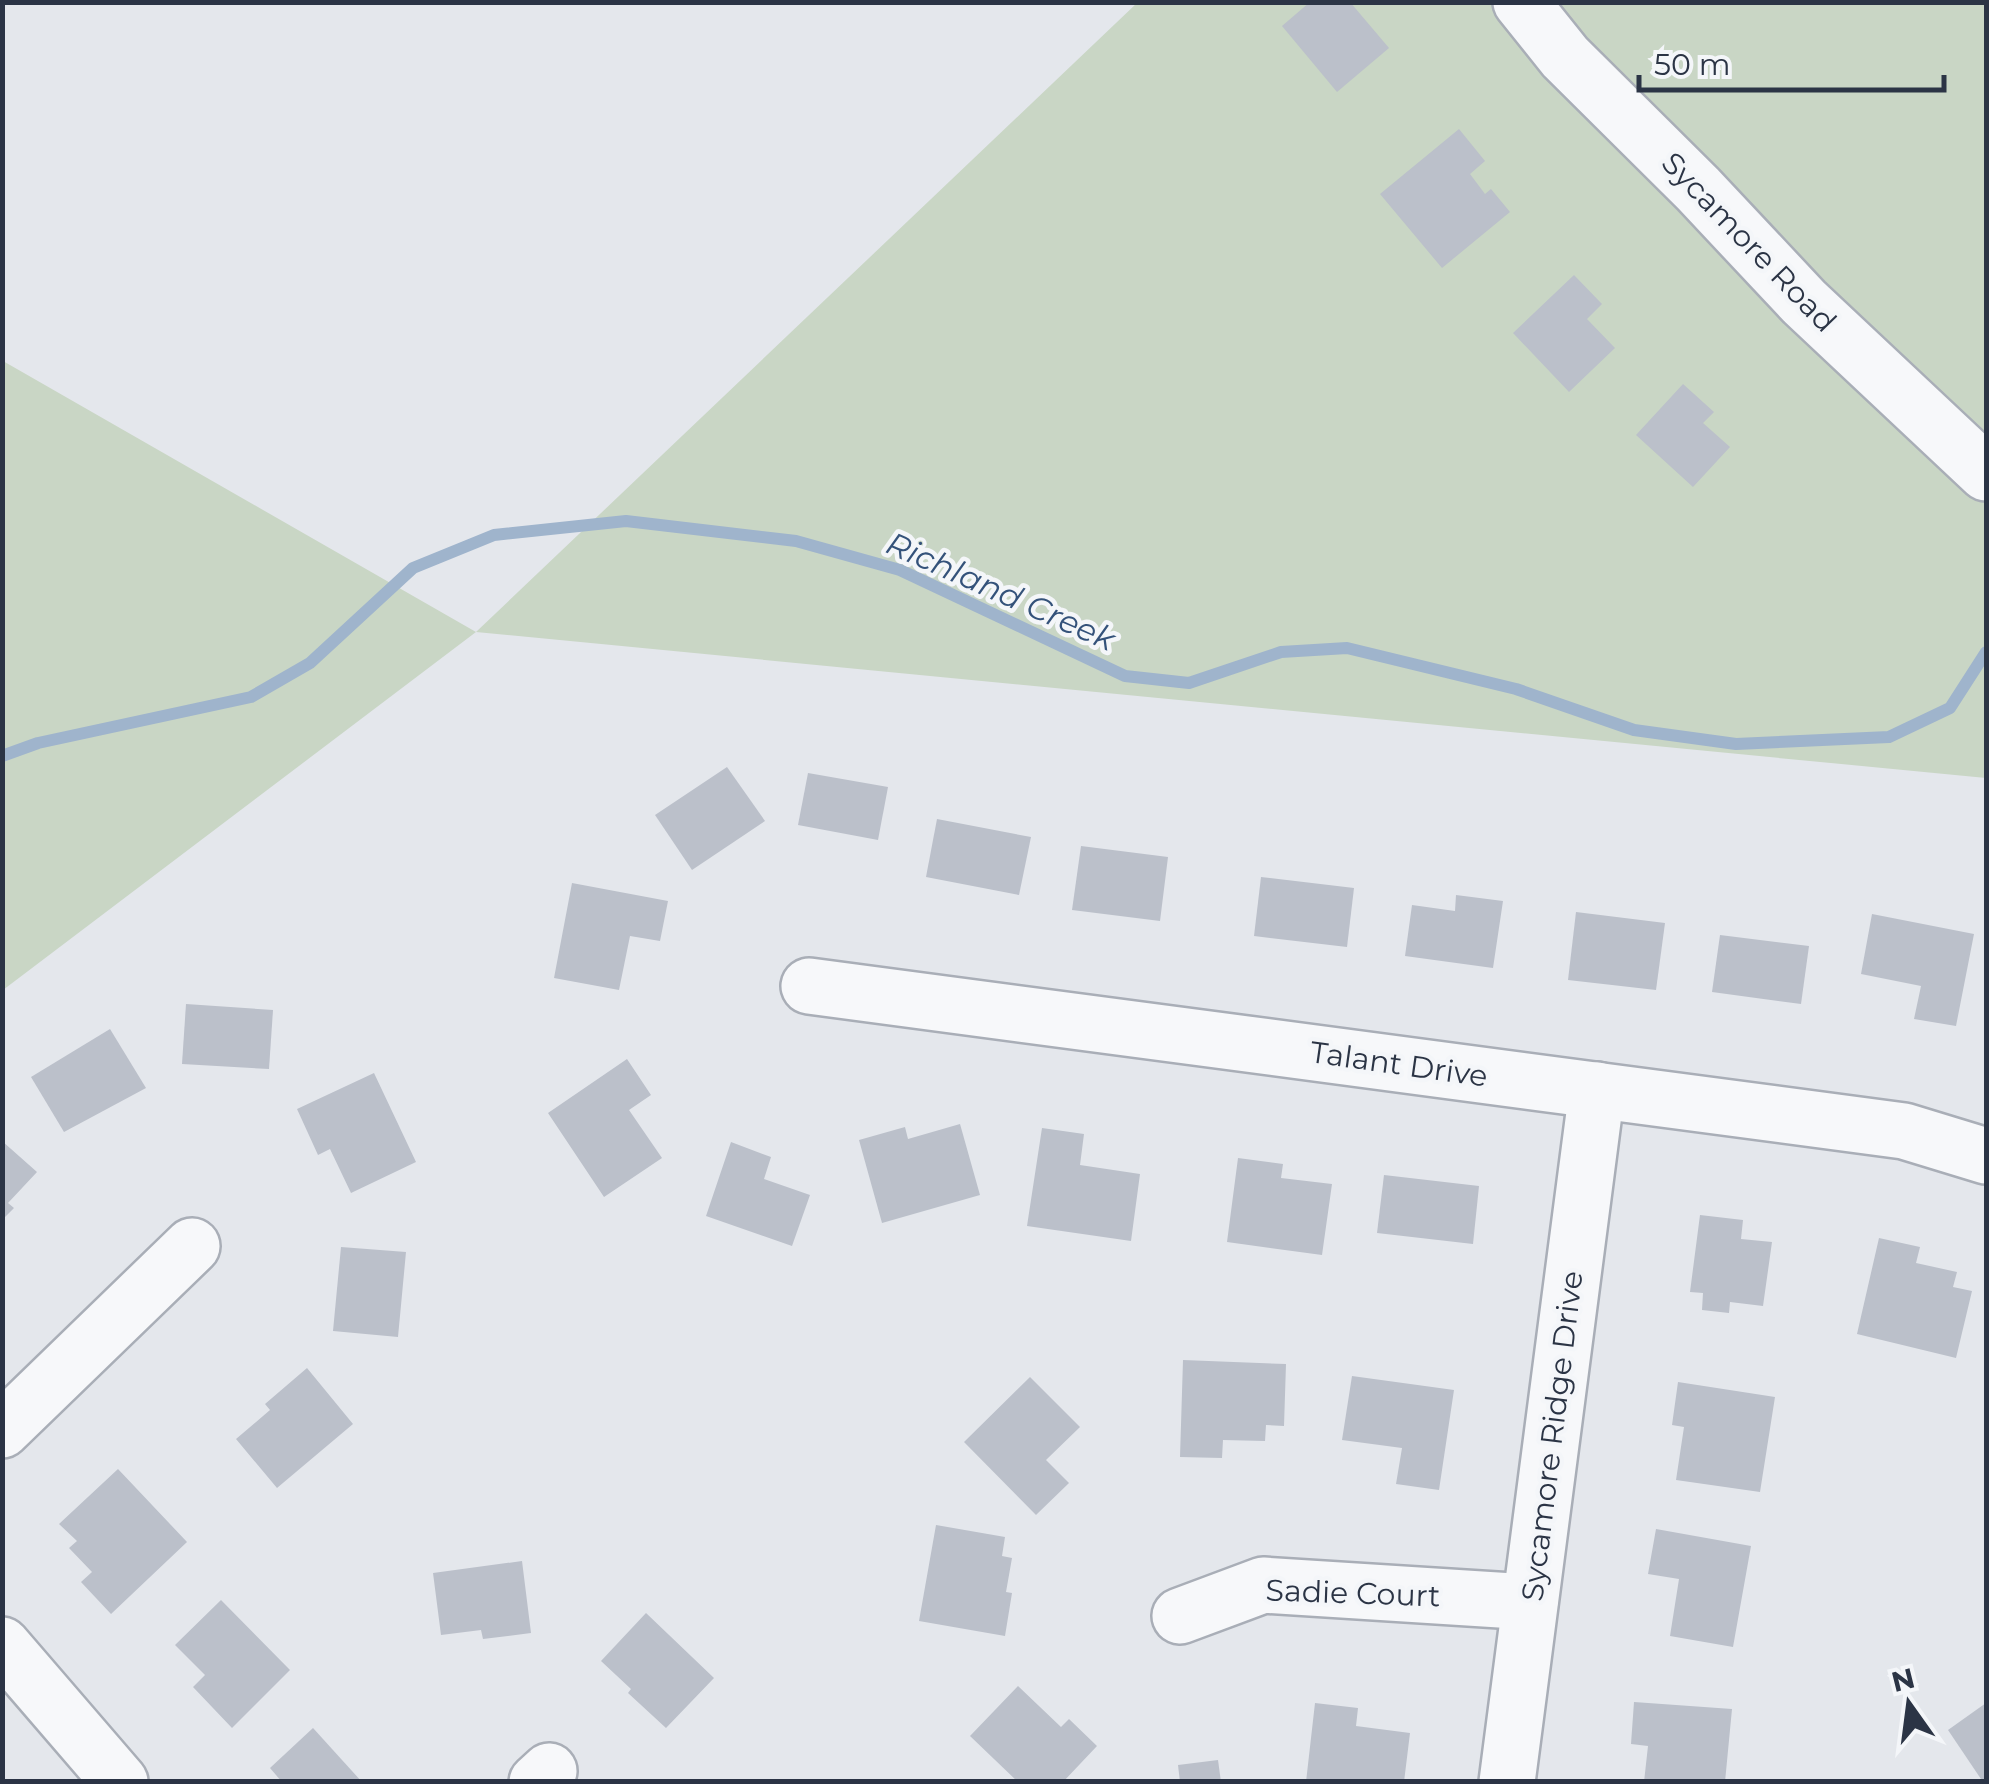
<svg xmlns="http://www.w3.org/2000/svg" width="1989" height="1784" font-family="Montserrat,sans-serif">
	<rect width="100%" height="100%" fill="#e4e7ec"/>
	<path fill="#c9d6c5" d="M1137,3H1986V778L476,632L3,990V361L476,632Z"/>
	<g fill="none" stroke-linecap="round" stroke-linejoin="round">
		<path stroke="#9fb4cc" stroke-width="12" d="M2,756L38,743L251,697L310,663L413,568L494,535L626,521L796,541L900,570L1125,676L1189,683L1281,652L1347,648L1516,689L1634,730L1736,744L1889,737L1950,708L1986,652"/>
	</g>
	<g fill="#bbc0ca">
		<path d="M1310,2H1350L1389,48L1337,92L1282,26Z"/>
		<path d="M1459,129L1485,161L1470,174L1485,194L1491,189L1510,212L1442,268L1380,194Z"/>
		<path d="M1574,275L1602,304L1587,319L1615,348L1569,392L1513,333Z"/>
		<path d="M1683,384L1714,412L1703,423L1730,447L1693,487L1636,435Z"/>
		<path d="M727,767L765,821L692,870L655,815Z"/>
		<path d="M808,773L888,787L878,840L798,825Z"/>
		<path d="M937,819L1031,837L1019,895L926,877Z"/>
		<path d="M1081,846L1168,857L1160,921L1072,910Z"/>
		<path d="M1261,877L1354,888L1347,947L1254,936Z"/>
		<path d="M572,883L668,901L660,941L630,936L619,990L554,978Z"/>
		<path d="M1456,895L1503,901L1493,968L1405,956L1412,905L1455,911Z"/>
		<path d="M1576,912L1665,923L1656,990L1568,980Z"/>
		<path d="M1872,914L1974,934L1956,1026L1914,1019L1921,986L1861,974Z"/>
		<path d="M1720,935L1809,946L1801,1004L1712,992Z"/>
		<path d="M186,1004L273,1010L269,1069L182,1064Z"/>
		<path d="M110,1029L146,1088L64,1132L31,1077Z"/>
		<path d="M627,1059L651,1095L629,1110L662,1158L604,1197L548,1113Z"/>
		<path d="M374,1073L416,1162L351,1193L330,1149L318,1155L297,1109Z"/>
		<path d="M960,1124L980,1195L882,1223L859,1140L905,1127L908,1139Z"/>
		<path d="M1042,1128L1084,1134L1080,1165L1140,1174L1131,1241L1027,1226Z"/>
		<path d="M2,1141L37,1172L8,1203L14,1208L2,1220Z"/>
		<path d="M731,1142L771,1157L764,1179L810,1195L792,1246L706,1216Z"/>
		<path d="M1238,1158L1283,1164L1281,1178L1332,1184L1322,1255L1227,1242Z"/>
		<path d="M1384,1175L1479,1186L1473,1244L1377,1233Z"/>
		<path d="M1700,1215L1743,1220L1741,1239L1772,1242L1763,1306L1730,1302L1729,1313L1702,1310L1703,1293L1690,1292Z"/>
		<path d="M1879,1238L1920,1247L1916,1263L1957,1272L1953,1287L1972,1291L1956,1358L1857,1334Z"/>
		<path d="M341,1247L406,1252L398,1337L333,1331Z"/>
		<path d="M1183,1360L1286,1364L1284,1426L1266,1425L1265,1441L1223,1440L1222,1458L1180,1457Z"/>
		<path d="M307,1368L353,1424L277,1488L236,1439L270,1410L265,1404Z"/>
		<path d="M1352,1376L1454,1390L1439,1490L1396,1484L1402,1448L1342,1440Z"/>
		<path d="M1030,1377L1080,1427L1046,1460L1069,1483L1036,1515L964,1442Z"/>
		<path d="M1678,1382L1775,1397L1760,1492L1676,1480L1684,1427L1672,1425Z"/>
		<path d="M118,1469L187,1542L111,1614L81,1582L92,1572L69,1548L77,1541L59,1524Z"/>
		<path d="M936,1525L1005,1537L1002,1556L1012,1558L1006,1592L1012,1593L1005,1636L919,1621Z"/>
		<path d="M1656,1529L1751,1546L1733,1647L1670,1636L1679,1579L1648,1574Z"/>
		<path d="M522,1561L531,1633L483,1639L481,1630L441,1635L433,1573Z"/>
		<path d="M221,1600L290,1670L232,1728L193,1687L205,1675L175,1645Z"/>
		<path d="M646,1613L714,1678L666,1728L628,1693L631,1689L601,1661Z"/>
		<path d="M1018,1686L1061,1727L1069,1719L1097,1746L1063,1782H1018L970,1736Z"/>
		<path d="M1634,1702L1732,1709L1725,1782H1644L1648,1746L1631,1744Z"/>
		<path d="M1315,1703L1358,1708L1356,1726L1410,1733L1404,1782H1306Z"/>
		<path d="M1986,1703V1782H1983L1948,1730Z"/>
		<path d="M313,1728L362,1782H282L270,1768Z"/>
		<path d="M1218,1760L1221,1782H1180L1178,1765Z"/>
	</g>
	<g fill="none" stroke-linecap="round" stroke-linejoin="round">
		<defs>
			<g id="minor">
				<path d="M1521,2L1565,57L1698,189L1804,302L1986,473"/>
				<path d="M809,986L1904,1131L1986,1156"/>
				<path d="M2,1430L192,1246"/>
				<path d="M1180,1616L1263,1585L1530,1602"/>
				<path d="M2,1645L120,1782"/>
				<path d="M537,1782L549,1771"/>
				<path d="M1507,1782L1597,1090"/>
			</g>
		</defs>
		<use href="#minor" stroke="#a9aeb7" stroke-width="60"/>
		<use href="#minor" stroke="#f7f8fa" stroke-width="55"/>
	</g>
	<g text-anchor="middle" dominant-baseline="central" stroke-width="9" stroke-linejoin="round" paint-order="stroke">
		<g font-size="30" fill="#2b3445" stroke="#f4f6f9">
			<text transform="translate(1749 242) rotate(46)">Sycamore Road</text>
			<text transform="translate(1399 1064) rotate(8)">Talant Drive</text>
			<text transform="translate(1552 1436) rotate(-83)">Sycamore Ridge Drive</text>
			<text transform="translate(1353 1593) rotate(2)">Sadie Court</text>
		</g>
		<g font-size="32" font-style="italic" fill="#34527a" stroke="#f4f6f9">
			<text transform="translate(1001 591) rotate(24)">Richland Creek</text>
		</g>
	</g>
	<rect width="1989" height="1784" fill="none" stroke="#2b3445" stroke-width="10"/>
	<g transform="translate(1909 1704) rotate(346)" stroke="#f4f6f9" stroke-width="8" paint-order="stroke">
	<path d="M0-8L18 38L0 25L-18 38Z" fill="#2b3445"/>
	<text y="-15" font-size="28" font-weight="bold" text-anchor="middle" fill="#2b3445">N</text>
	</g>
	<path d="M1639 75v15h305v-15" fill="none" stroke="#2b3445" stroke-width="5"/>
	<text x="1654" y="75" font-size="30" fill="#2b3445" stroke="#f4f6f9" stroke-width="8" paint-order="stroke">50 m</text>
</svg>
